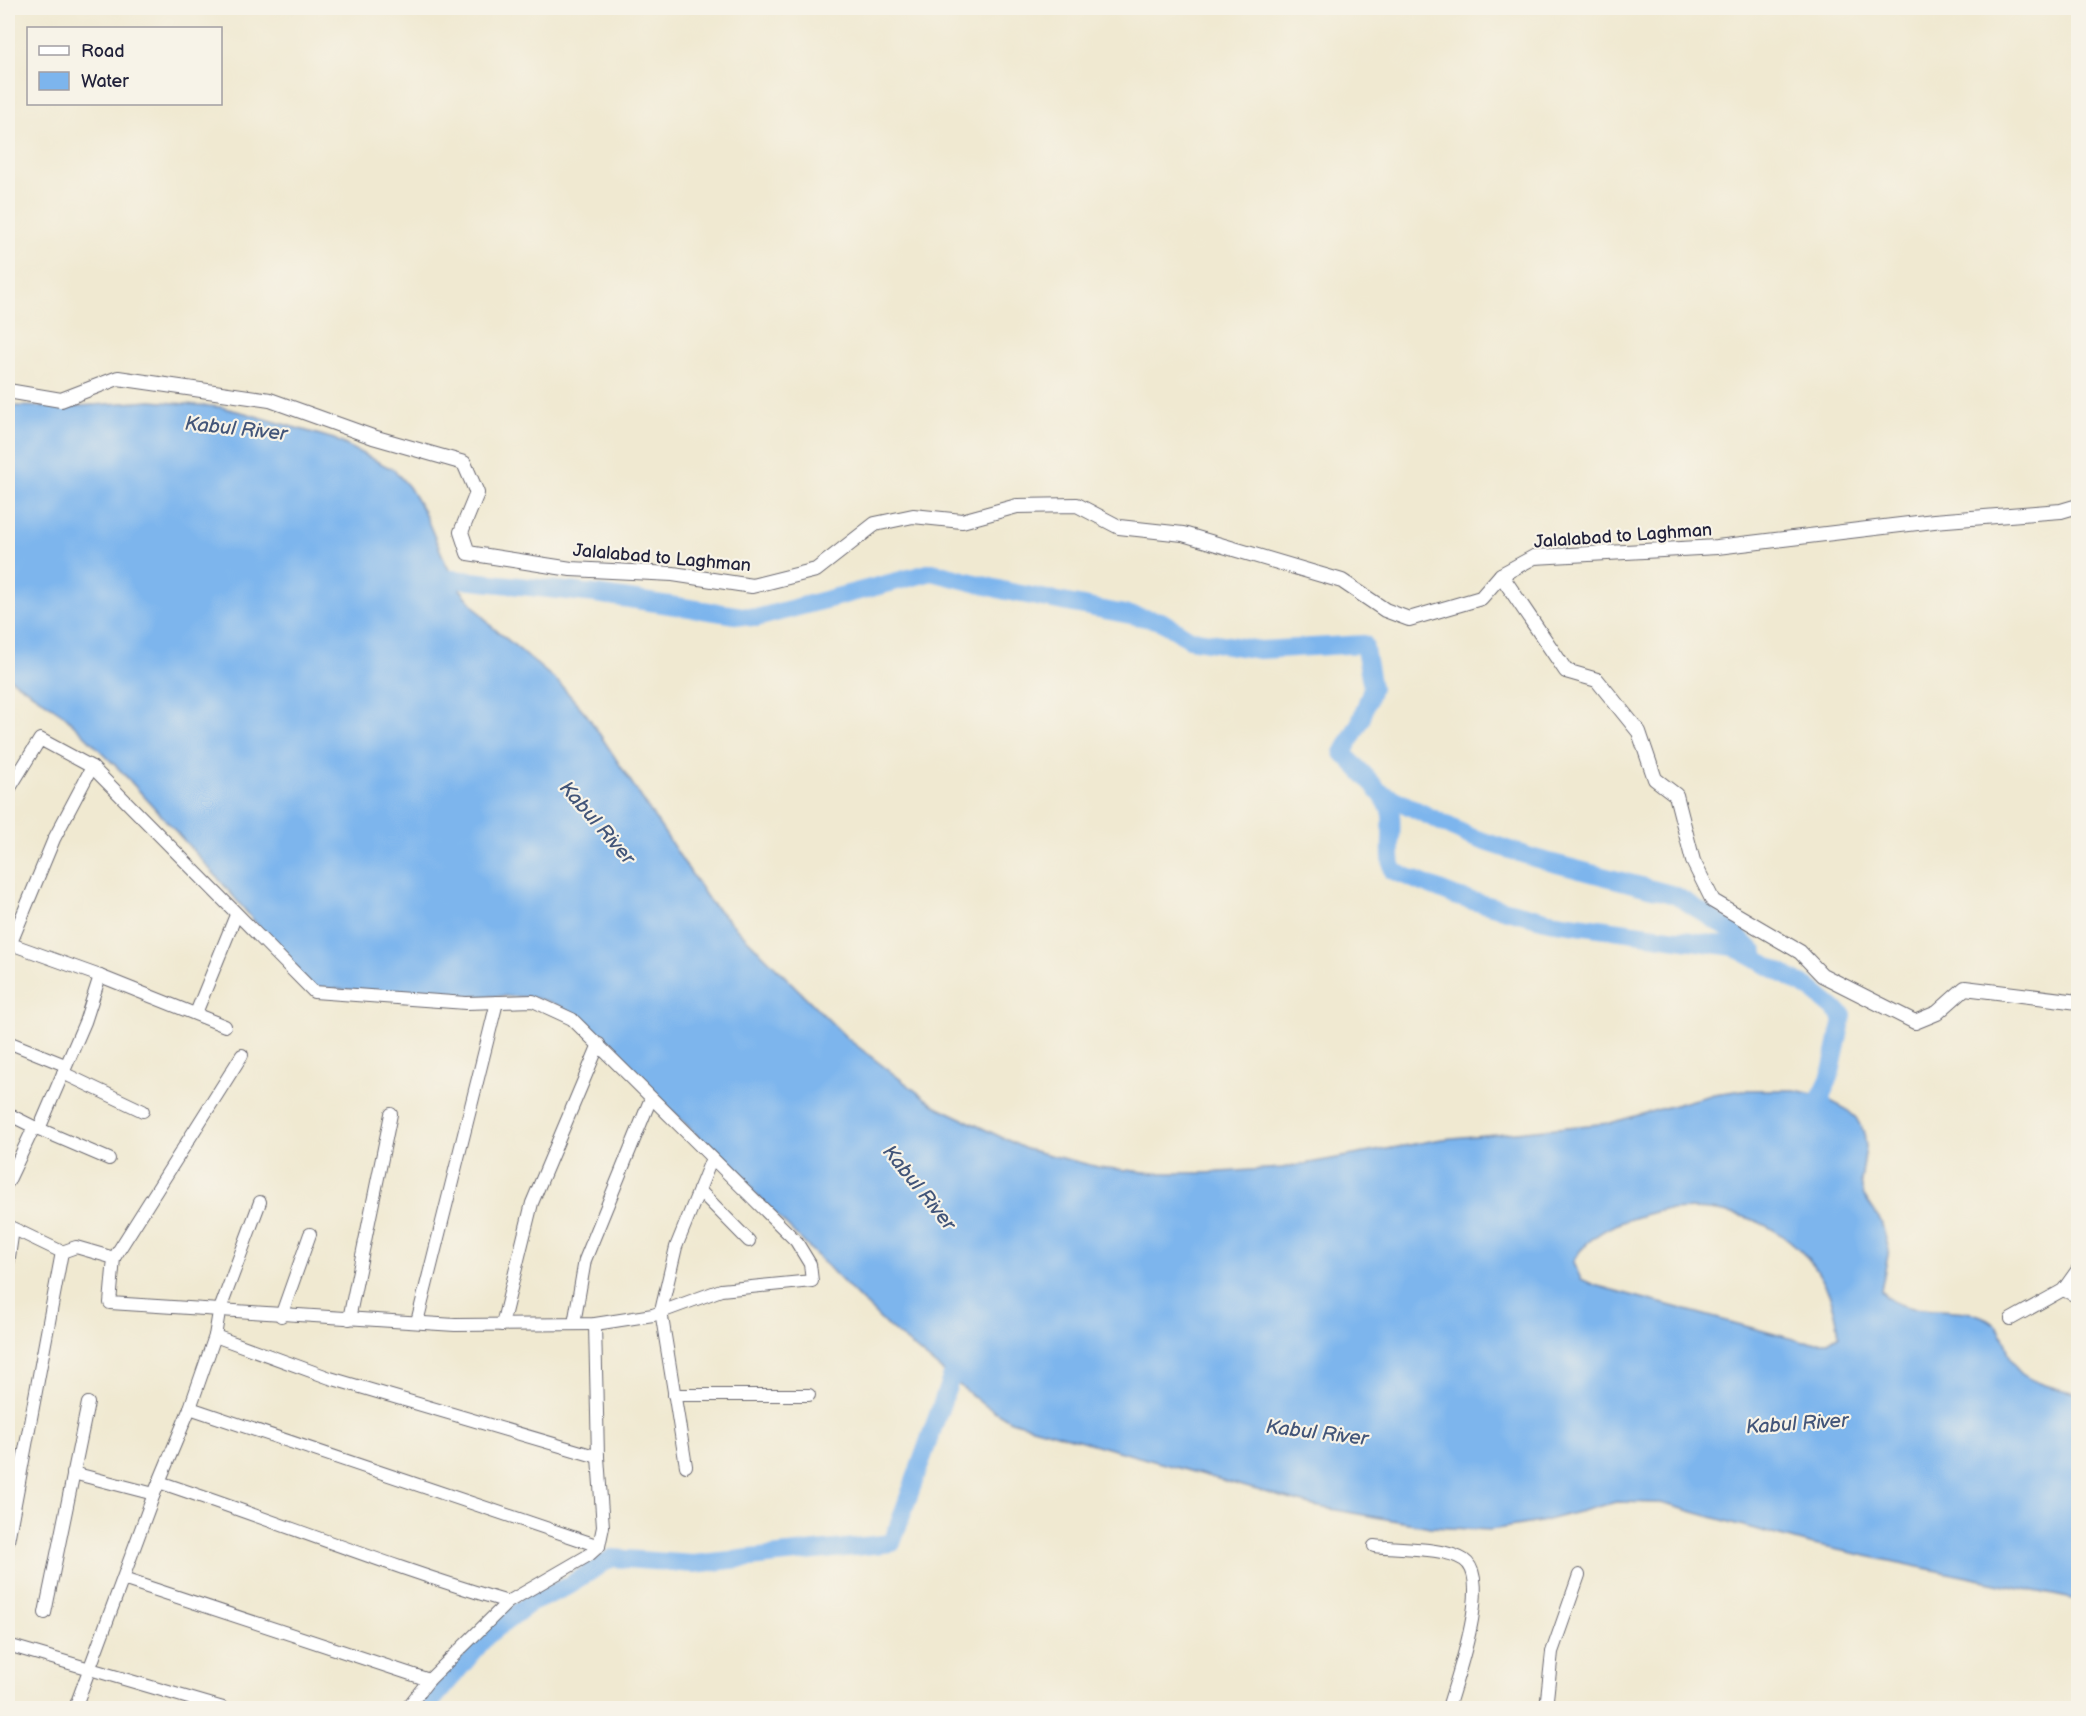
<svg xmlns="http://www.w3.org/2000/svg" width="2086" height="1716" font-family="'Balsamiq Sans',sans-serif">
	<rect width="100%" height="100%" fill="#f7f3e8"/>
	<filter id="ink" filterUnits="userSpaceOnUse"><feTurbulence type="fractalNoise" baseFrequency=".0167" numOctaves="2"/><feDisplacementMap in="SourceGraphic" scale="12" xChannelSelector="R" yChannelSelector="G"/><feConvolveMatrix kernelMatrix="1 2 1 2 8 2 1 2 1" color-interpolation-filters="sRGB"/></filter>
	<filter id="wash" filterUnits="userSpaceOnUse"><feTurbulence type="fractalNoise" baseFrequency=".008" numOctaves="4" result="noise"/><feDisplacementMap in="SourceGraphic" scale="24" xChannelSelector="R" yChannelSelector="G"/><feGaussianBlur stdDeviation="1.35" result="paint"/><feColorMatrix in="noise" values="0 0 0 0 0 0 0 0 0 0 0 0 0 0 0 0 0 1.4 0 .05"/><feComposite in="paint" operator="in"/></filter>
	<g filter="url(#wash)">
		<rect width="100%" height="100%" fill="#f0e9d1"/>
		<path fill="#7db5ed" stroke="#506c94" stroke-width="1.5" fill-rule="evenodd" d="M151,401L220,407L245,413L334,439L394,470L409,487L424,512L446,564L460,589L490,625L559,683L587,715L710,902L848,1039L934,1105L1026,1149L1098,1167L1154,1173H1206L1282,1168L1442,1139L1610,1123L1714,1094L1743,1090H1795L1821,1096L1846,1109L1856,1118L1864,1132L1866,1147L1861,1181L1863,1194L1881,1221L1889,1250L1881,1291C1903,1319 1951,1304 1981,1316C2012,1327 2002,1359 2022,1374C2037,1385 2061,1389 2078,1394V1600L1809,1544L1661,1503L1616,1502L1540,1522L1490,1530L1431,1527L1314,1506L1011,1421L981,1403L884,1323L581,1019C537,987 507,999 457,996C409,993 361,992 314,987L302,978L218,878L122,772L63,714L8,677V406L65,407ZM1663,1210C1678,1210 1694,1208 1709,1210C1781,1217 1831,1263 1839,1335L1828,1342H1804L1594,1285L1581,1279L1573,1262C1590,1229 1629,1218 1663,1210Z"/>
		<g fill="none" stroke-linecap="round" stroke-linejoin="round">
			<g stroke="#7db5ed" stroke-width="18">
				<path d="M431,580L453,579L596,594L756,618L932,572L1006,591L1161,621L1190,639L1260,650L1364,644L1372,688L1361,720L1343,753C1356,767 1389,796 1391,815C1393,834 1388,852 1393,871L1457,897L1549,921L1734,947L1812,990L1843,1016L1830,1077L1821,1096L1826,1118"/>
				<path d="M1378,791L1471,837L1534,858L1675,895L1735,933L1755,953"/>
				<path d="M426,1708L487,1636L529,1604L566,1587L612,1558L693,1564L892,1543L951,1378L972,1365"/>
			</g>
		</g>
	</g>
	<g filter="url(#ink)">
		<g fill="none" stroke-linecap="round" stroke-linejoin="round">
			<defs>
				<g id="minor">
					<path d="M8,791L40,739L92,767L314,992L466,1003L533,1001L572,1019L796,1241L810,1264L812,1281L721,1290L653,1315L595,1324L455,1325L110,1303L114,1258L76,1247L62,1252L8,1226"/>
					<path d="M8,943L100,976L225,1026"/>
					<path d="M8,950L54,839L92,767"/>
					<path d="M196,1013L236,915"/>
					<path d="M8,1042L65,1065"/>
					<path d="M63,1073L143,1111"/>
					<path d="M8,1114L34,1127"/>
					<path d="M39,1129L109,1159"/>
					<path d="M8,1182L34,1127L39,1129L85,1022L100,976"/>
					<path d="M699,1190L749,1241"/>
					<path d="M114,1258L242,1055"/>
					<path d="M8,1264L13,1229"/>
					<path d="M2063,1290L2078,1297"/>
					<path d="M281,1316L310,1234"/>
					<path d="M349,1319L391,1114"/>
					<path d="M2011,1319L2063,1290L2078,1269"/>
					<path d="M417,1322L497,1002"/>
					<path d="M574,1324L585,1260L651,1098"/>
					<path d="M502,1325L532,1203L599,1044"/>
					<path d="M215,1336L330,1378L598,1457"/>
					<path d="M674,1395H809"/>
					<path d="M190,1408L599,1546"/>
					<path d="M686,1466L661,1311L676,1247L712,1158"/>
					<path d="M73,1473L154,1494"/>
					<path d="M159,1482C276,1521 390,1567 508,1602"/>
					<path d="M8,1541L62,1252"/>
					<path d="M1374,1546C1398,1549 1445,1547 1464,1560C1493,1579 1456,1680 1448,1708"/>
					<path d="M123,1579L429,1680"/>
					<path d="M45,1613L88,1403"/>
					<path d="M8,1645L223,1708"/>
					<path d="M75,1708L154,1494L190,1408L215,1336L219,1312L260,1202"/>
					<path d="M407,1708L429,1680L508,1602L589,1555L599,1546L603,1527L598,1457L595,1324"/>
					<path d="M1546,1708L1552,1652L1579,1575"/>
				</g>
				<g id="tertiary">
					<path d="M8,391L61,400L118,378L270,400L373,437L464,463L477,493L461,532L468,553L571,569L673,574L752,586L816,570L875,524L913,516L962,521L1017,506L1077,505L1119,527L1183,534L1342,581L1385,610L1409,619L1481,598L1501,575L1534,557L1717,547L1934,521L2061,511L2078,506"/>
					<path d="M1501,575L1566,671L1597,680L1639,732L1655,779L1676,795L1693,861L1713,901L1800,952L1822,975L1915,1022L1937,1013L1965,988L2078,1002"/>
				</g>
			</defs>
			<use href="#minor" stroke="#6a6870" stroke-width="14"/>
			<use href="#tertiary" stroke="#6a6870" stroke-width="16"/>
			<use href="#minor" stroke="#fff" stroke-width="12"/>
			<use href="#tertiary" stroke="#fff" stroke-width="14"/>
		</g>
	</g>
	<g text-anchor="middle" dominant-baseline="central" stroke-width="4.5" stroke-linejoin="round" paint-order="stroke">
		<g font-size="18" fill="#22223b" stroke="#f7f3e8">
			<text transform="translate(1623 536) rotate(-4)">Jalalabad to Laghman</text>
			<text transform="translate(662 558) rotate(5)">Jalalabad to Laghman</text>
		</g>
		<g font-size="20" font-style="italic" fill="#425579" stroke="#f7f3e8">
			<text transform="translate(236 429) rotate(6)">Kabul River</text>
			<text transform="translate(597 823) rotate(49)">Kabul River</text>
			<text transform="translate(919 1188) rotate(51)">Kabul River</text>
			<text transform="translate(1797 1424) rotate(-4)">Kabul River</text>
			<text transform="translate(1317 1433) rotate(7)">Kabul River</text>
		</g>
	</g>
	<rect width="2086" height="1716" fill="none" stroke="#f7f3e8" stroke-width="30"/>
	<rect x="27" y="27" width="195" height="78" fill="#f7f3e8" stroke="#a29fa3" stroke-width="1.5"/>
	<rect x="39" y="46" width="30" height="9" fill="#ffffff" stroke="#a29fa3" stroke-width="1.5"/>
	<text x="81" y="57" font-size="18" fill="#22223b">Road</text>
	<rect x="39" y="72" width="30" height="18" fill="#7db5ed" stroke="#a29fa3" stroke-width="1.5"/>
	<text x="81" y="87" font-size="18" fill="#22223b">Water</text>
</svg>
